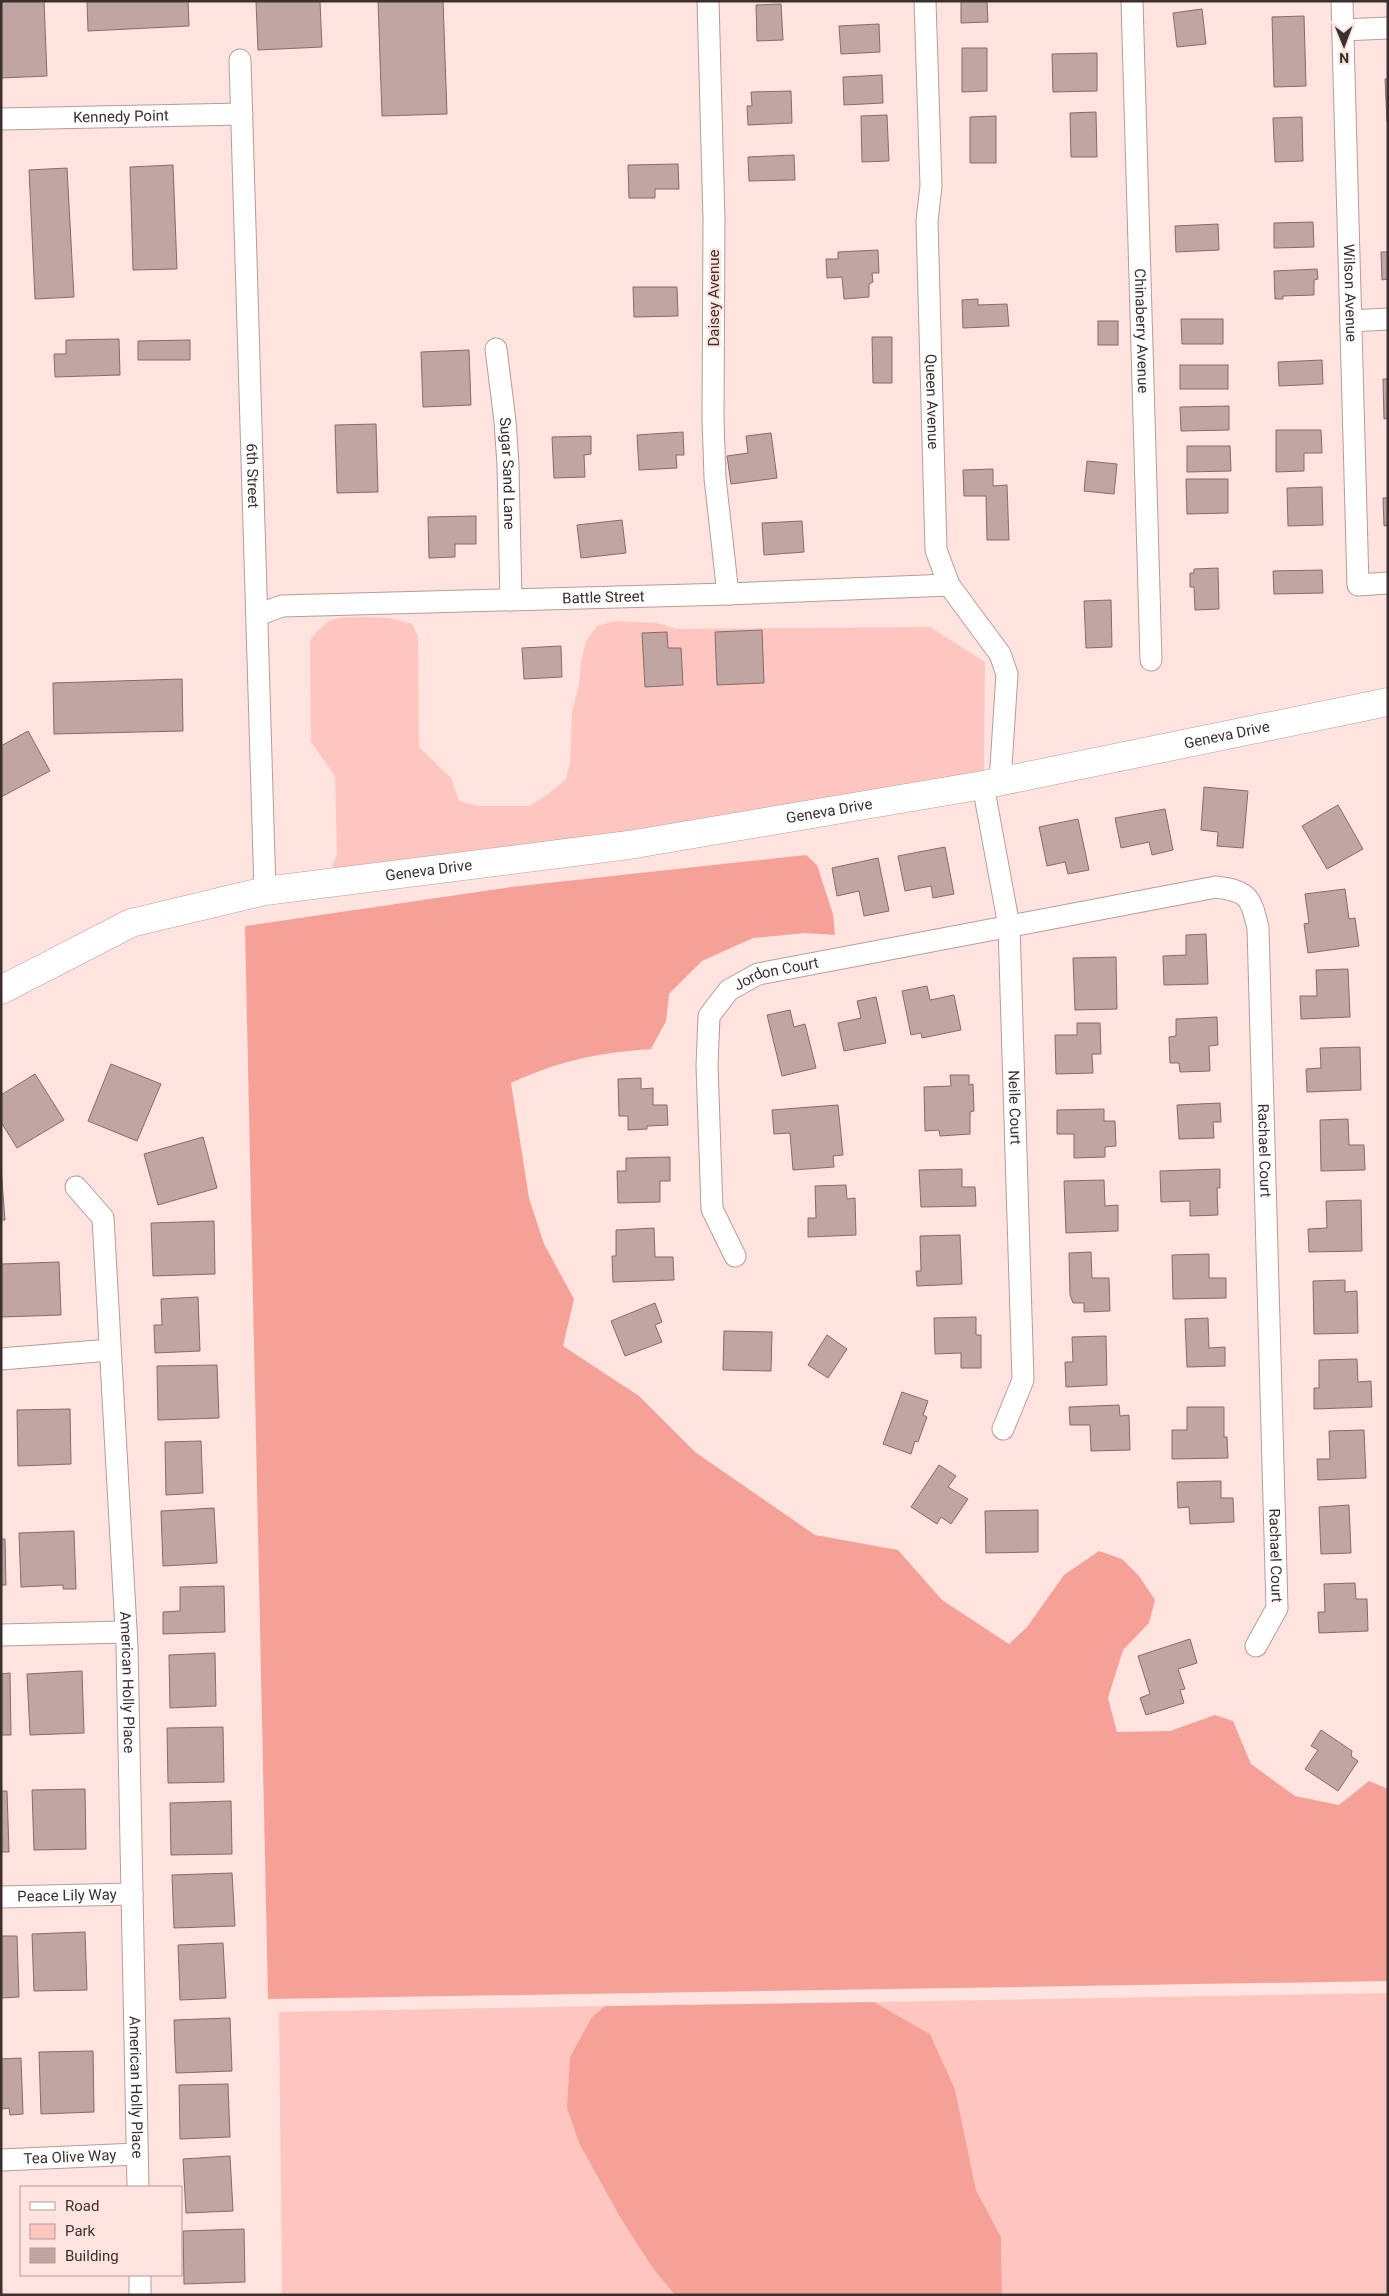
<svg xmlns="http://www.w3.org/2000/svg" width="1389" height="2296" font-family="Roboto,sans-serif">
	<rect width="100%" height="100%" fill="#ffe3df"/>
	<g fill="#fec6bf">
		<path d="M366,617L389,618L412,624L418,636L419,747L451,778L459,801L477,806H529L547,795L566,779L570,763L572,712L579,684L581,661L586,641L597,626L614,621L657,623L677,629L930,627L985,662L984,774L628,834L330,872L337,854L335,776L311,742L310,640C332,614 333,618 366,617Z"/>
		<path d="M1388,1993V2295H1002L1001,2237L976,2190L955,2089L930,2034L874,2002Z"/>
		<path d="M605,2006L592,2017L672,2290L675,2295H282L279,2012Z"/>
	</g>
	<g fill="#f6a197">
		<path d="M806,855L817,865L833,914L835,935L805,933L753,938L702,961L669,994L666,1021L651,1049C597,1053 561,1060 511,1083L529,1198L544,1244L574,1299L563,1346L639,1396L695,1452L815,1535L898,1550L942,1600L1009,1644L1027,1627L1064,1575L1099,1551L1122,1559L1139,1576L1155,1600L1149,1623L1123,1650L1108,1698L1117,1732L1170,1731L1215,1715L1233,1721L1251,1764L1295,1796L1339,1805L1369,1781L1388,1789V1981L268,1999L245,926L511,887Z"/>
		<path d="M874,2002L930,2034L955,2089L976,2190L1001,2237L1002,2295H675L652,2267L620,2217L579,2143L567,2108L570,2057L592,2017L605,2006Z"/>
	</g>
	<g fill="#c0a5a2" stroke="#846c69">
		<path d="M1,1H44L47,76L1,78Z"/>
		<path d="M87,1H188L189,26L88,31Z"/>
		<path d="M256,1H320L322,47L258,50Z"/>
		<path d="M378,1H443L447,114L382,116Z"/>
		<path d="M961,1H987L988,22L961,23Z"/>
		<path d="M781,4L783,40L757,41L756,5Z"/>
		<path d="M1202,9L1206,44L1177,47L1173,13Z"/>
		<path d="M1304,16L1306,86L1274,87L1272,17Z"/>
		<path d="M879,24L880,52L841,54L839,26Z"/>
		<path d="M962,48H987V91L962,92Z"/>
		<path d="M1097,53V91L1053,92L1052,54Z"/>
		<path d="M882,75L883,103L844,105L843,77Z"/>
		<path d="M1385,79H1388V122H1387Z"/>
		<path d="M791,91L792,123L748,125L747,106H752L751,92Z"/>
		<path d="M1096,112L1097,157H1071L1070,113Z"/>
		<path d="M887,115L889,161L862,162L861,116Z"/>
		<path d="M996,116V163H970V117Z"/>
		<path d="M1302,117L1303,161L1275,162L1273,118Z"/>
		<path d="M794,155L795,180L749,181L748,157Z"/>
		<path d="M678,164L679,189H655V198H629L628,165Z"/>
		<path d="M173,165L177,269L133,270L130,167Z"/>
		<path d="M67,168L74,297L35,299L29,170Z"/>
		<path d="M1313,222L1314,247L1274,248V223Z"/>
		<path d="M1218,224L1219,250L1176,252L1175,226Z"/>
		<path d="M878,250L879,273H872L873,282L869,284V297L844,299L842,277L827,278L826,259H838V252Z"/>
		<path d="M1381,252H1388V279L1382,280Z"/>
		<path d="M1317,269L1318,279L1314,280V295L1283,296V299H1275L1274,271Z"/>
		<path d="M633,287H677L678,316L634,317Z"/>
		<path d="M978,299V305L1007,304L1009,326L963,328L962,300Z"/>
		<path d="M1181,319H1223V344H1182Z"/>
		<rect x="1098" y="321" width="20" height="24"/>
		<path d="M872,337H892V383H873Z"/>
		<path d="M119,339L120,375L55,377L54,354H66V340Z"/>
		<path d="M190,340V360H138V341Z"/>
		<path d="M469,350L471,405L423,407L421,352Z"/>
		<path d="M1322,360L1323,384L1279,386L1278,362Z"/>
		<rect x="1180" y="365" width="48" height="24"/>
		<path d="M1383,379H1388V418L1384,419Z"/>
		<path d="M1229,406V430L1181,431L1180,407Z"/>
		<path d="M376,424L378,492L337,493L335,425Z"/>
		<path d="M1276,430H1321L1322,453H1304V471L1276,472Z"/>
		<path d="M683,432L684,455H676L677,468L639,470L637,435Z"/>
		<path d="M771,433L777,478L731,484L727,456L748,453L746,436Z"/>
		<path d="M591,436V454L584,455L585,477L554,478L552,437Z"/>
		<path d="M1187,446H1230L1231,471L1187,472Z"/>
		<path d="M1087,461L1117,464L1114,494L1084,491Z"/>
		<path d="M993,469V486L1007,485L1009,540H987L986,496H964L963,470Z"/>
		<path d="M1186,479H1228V513L1187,514Z"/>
		<path d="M1322,487L1323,525L1288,526L1287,488Z"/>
		<path d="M1383,498H1388V525L1384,526Z"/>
		<path d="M476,516V544H455V557L429,558L428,517Z"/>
		<path d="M622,520L626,553L581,558L577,525Z"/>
		<path d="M802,521L804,552L764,555L762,523Z"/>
		<path d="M1218,568L1219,609L1195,610L1194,587H1190V573H1194V569Z"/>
		<path d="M1322,570L1323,593L1274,594L1273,571Z"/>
		<path d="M1111,600L1112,647L1086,648L1084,601Z"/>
		<path d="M762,630L764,683L717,685L715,632Z"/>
		<path d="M667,632L668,648H681L683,685L645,687L642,633Z"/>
		<path d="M561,646L562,677L524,679L522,648Z"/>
		<path d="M182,679L183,731L54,734L53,683Z"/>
		<path d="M28,731L50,771L1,797V746Z"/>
		<path d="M1204,787L1248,791L1243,848L1217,846L1218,832L1201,830Z"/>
		<path d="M1338,805L1363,849L1327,869L1302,826Z"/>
		<path d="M1165,809L1173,850L1152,855L1149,842L1121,848L1115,818Z"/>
		<path d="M1078,819L1089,870L1068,874L1065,862L1047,866L1039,827Z"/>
		<path d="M945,847L954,894L933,898L931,886L905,891L898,856Z"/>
		<path d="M878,858L889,911L864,916L859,891L837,896L832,868Z"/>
		<path d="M1345,889L1349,919L1355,918L1359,946L1308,953L1304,924L1309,923L1305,894Z"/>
		<path d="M1206,934L1208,984L1164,985L1163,956L1186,955V935Z"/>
		<path d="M1116,957L1117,1009L1075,1010L1073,958Z"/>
		<path d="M1348,969L1350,1017L1301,1019L1300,996H1317L1316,970Z"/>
		<path d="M927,986L930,1000L954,995L961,1030L922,1038L921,1033L911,1035L902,991Z"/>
		<path d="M876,997L886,1043L844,1051L838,1023L861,1018L857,1001Z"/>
		<path d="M790,1010L794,1027L805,1024L816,1068L782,1076L767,1015Z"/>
		<path d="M1217,1017L1218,1045L1209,1046L1210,1071L1180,1072L1179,1063H1170L1169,1037L1176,1036V1019Z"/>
		<path d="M1077,1023H1100L1101,1054H1092L1093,1073L1056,1074L1055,1035H1077Z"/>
		<path d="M1360,1047L1361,1090L1307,1092L1306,1069L1321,1068L1320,1048Z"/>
		<path d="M111,1064L161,1084L137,1141L88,1121Z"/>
		<path d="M35,1074L64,1120L17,1148L1,1122V1095Z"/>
		<path d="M950,1075H969V1085L973,1084L974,1111L970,1112V1134L940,1136L939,1130L925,1131L924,1087L951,1086Z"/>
		<path d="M641,1078V1089L653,1088V1105H667L668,1125L647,1126V1129L628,1130V1116H619L618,1079Z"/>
		<path d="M1220,1103L1221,1122H1213L1214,1138L1179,1139L1177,1105Z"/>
		<path d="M838,1105L843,1155L833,1156L834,1167L793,1170L790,1133L774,1134L772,1110Z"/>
		<path d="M1104,1109V1121H1115L1116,1146L1105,1147V1157L1074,1158V1134H1057V1110Z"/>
		<path d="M1348,1119L1349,1145H1364L1365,1170L1321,1171L1320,1120Z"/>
		<path d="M203,1137L217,1188L158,1205L144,1154Z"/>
		<path d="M670,1157V1181H660V1202L618,1203L617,1171H626V1158Z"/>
		<path d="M1,1168L5,1220H1Z"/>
		<path d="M962,1169V1187H975L976,1206L921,1207L919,1170Z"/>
		<path d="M1220,1169V1188H1217L1218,1215L1190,1216V1201L1161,1202L1160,1171Z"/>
		<path d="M1104,1180L1105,1206L1118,1205V1231L1066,1233L1064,1181Z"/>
		<path d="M846,1185L847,1199L855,1198L856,1235L808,1237V1218H816L815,1186Z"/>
		<path d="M1361,1200L1362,1251L1309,1252L1308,1229L1327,1228L1326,1201Z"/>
		<path d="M214,1221L215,1274L153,1276L151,1223Z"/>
		<path d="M654,1228L655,1257H673L674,1280L613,1282L612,1256H616V1230Z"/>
		<path d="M960,1235L962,1284L917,1286L916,1271H921L920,1236Z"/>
		<path d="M1091,1252L1092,1278H1109L1110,1311L1084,1312V1303H1073L1070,1295L1069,1253Z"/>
		<path d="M1209,1254V1278H1226V1298L1173,1299L1172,1255Z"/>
		<path d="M59,1262L61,1315L1,1317V1264Z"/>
		<path d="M1345,1280V1292L1357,1291L1358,1333L1314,1334L1313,1281Z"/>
		<path d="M198,1297L200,1351L155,1353L154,1325H162L161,1299Z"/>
		<path d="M655,1303L662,1322L655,1325L662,1342L625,1356L611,1321Z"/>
		<path d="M976,1317V1335H981V1368H961V1353L935,1354L934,1318Z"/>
		<path d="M1208,1318L1209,1348L1225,1347V1366L1187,1367L1185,1319Z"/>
		<path d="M724,1331L772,1332L771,1371L723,1370Z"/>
		<path d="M827,1335L847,1349L828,1378L808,1365Z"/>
		<path d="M1106,1336L1107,1385L1066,1387L1065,1362H1073L1072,1337Z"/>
		<path d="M1357,1359L1358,1382L1371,1381L1372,1407L1314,1409V1388H1319V1360Z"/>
		<path d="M217,1365L219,1418L158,1420L157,1366Z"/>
		<path d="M902,1392L928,1401L923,1415L927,1417L918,1442L915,1441L911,1454L883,1444Z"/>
		<path d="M1119,1405L1120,1416L1129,1415L1130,1450L1091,1451L1090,1425H1070L1069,1407Z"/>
		<path d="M1187,1407H1224V1437H1227L1228,1458L1172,1459V1430H1187Z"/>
		<path d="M70,1409L71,1464L18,1466L17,1410Z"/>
		<path d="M1364,1430L1366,1478L1318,1480L1317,1459H1330L1329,1431Z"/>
		<path d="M201,1441L203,1493L166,1495L165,1442Z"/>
		<path d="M939,1465L956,1476L948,1487L968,1499L951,1524L941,1517L937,1524L911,1507Z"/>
		<path d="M1221,1481V1498H1233L1234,1522L1190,1524L1189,1507L1178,1508L1177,1482Z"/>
		<path d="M1349,1505L1351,1553L1321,1554L1319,1507Z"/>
		<path d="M214,1508L217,1563L163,1566L161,1511Z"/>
		<path d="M1038,1510V1552L986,1553L985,1511Z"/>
		<path d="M74,1531L76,1589H63V1585L21,1587L19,1533Z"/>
		<path d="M1,1539H5L6,1585H1Z"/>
		<path d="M1355,1583L1356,1599H1367L1368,1631L1319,1633L1318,1612H1325L1324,1584Z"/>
		<path d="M224,1586L225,1632L163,1634V1612L180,1611V1587Z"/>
		<path d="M1190,1639L1197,1663L1178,1669L1185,1689L1180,1690L1184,1703L1146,1715L1140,1698L1150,1694L1138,1656Z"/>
		<path d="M215,1653L216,1706L170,1708L169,1655Z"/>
		<path d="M82,1671L84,1733L30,1735L27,1674Z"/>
		<path d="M10,1673L11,1735H1V1674Z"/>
		<path d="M223,1727L224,1782L168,1783L167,1728Z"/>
		<path d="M1321,1730L1352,1751L1351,1756L1358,1761L1338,1791L1305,1769L1318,1750L1311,1746Z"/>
		<path d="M85,1789L86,1849L34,1850L32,1790Z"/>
		<path d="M1,1791H7L9,1852H1Z"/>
		<path d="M231,1801L232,1854L171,1855L170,1803Z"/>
		<path d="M232,1873L235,1926L174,1928L172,1875Z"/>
		<path d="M85,1932L87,1990L34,1991L32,1934Z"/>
		<path d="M1,1936H17L19,1997L1,1998Z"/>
		<path d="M223,1943L226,1998L180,2000L178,1945Z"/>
		<path d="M230,2018L232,2071L176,2073L174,2020Z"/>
		<path d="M93,2051L94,2112L41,2114L39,2052Z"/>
		<path d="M21,2058L23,2114L10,2115L9,2108L1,2109V2059Z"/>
		<path d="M228,2084L230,2137L180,2139L179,2085Z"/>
		<path d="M230,2156L233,2211L186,2213L183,2159Z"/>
		<path d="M244,2229L245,2282L184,2284L183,2231Z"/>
	</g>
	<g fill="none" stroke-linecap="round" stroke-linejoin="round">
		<defs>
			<g id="minor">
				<path d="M708,1L714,219L713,419L715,478L728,594"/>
				<path id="s1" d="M925,1L931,186L927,221L936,550L949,585L1000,654L1007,674L1000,782"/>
				<path id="s2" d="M1132,1L1151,660"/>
				<path id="s3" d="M1342,1L1358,585L1388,583"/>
				<path d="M1343,30L1388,28"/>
				<path id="s4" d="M240,60L265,891"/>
				<path id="s5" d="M1,119L242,114"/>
				<path d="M1351,321L1388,319"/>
				<path id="s6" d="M496,349L505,421L508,465L511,600"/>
				<path id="s7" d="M257,615L282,606L728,594L949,585"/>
				<path id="s8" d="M983,785L1009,926L1023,1380L1003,1429"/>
				<path id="s9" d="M76,1187L103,1218L127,1647L138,2187"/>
				<path id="s10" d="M735,1256L712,1209L707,1066L709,1016L729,990L758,974L1216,887C1249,891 1251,898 1258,928L1277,1608L1256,1646"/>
				<path d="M1,1359L110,1350"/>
				<path d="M1,1635L126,1632"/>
				<path id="s11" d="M1,1897L132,1894"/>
				<path id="s12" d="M1,2160L137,2154"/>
				<path d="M140,2275V2295"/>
			</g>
			<g id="secondary">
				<path id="s13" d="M1,990L131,923L265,891L629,845L983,785L1388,702"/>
			</g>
		</defs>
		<use href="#minor" stroke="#b69c98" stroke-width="23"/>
		<use href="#secondary" stroke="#b69c98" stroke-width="29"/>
		<use href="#minor" stroke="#fff" stroke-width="21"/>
		<use href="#secondary" stroke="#fff" stroke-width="28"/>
	</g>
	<g text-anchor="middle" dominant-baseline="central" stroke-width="4.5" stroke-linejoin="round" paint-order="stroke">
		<g font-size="15" fill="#3b302f" stroke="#ffe3df">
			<text stroke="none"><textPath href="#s5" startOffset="120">Kennedy Point</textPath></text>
			<text stroke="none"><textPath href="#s3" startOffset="292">Wilson Avenue</textPath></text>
			<text transform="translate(714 298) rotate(-90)">Daisey Avenue</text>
			<text stroke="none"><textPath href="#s2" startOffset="330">Chinaberry Avenue</textPath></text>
			<text stroke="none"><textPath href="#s1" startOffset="401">Queen Avenue</textPath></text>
			<text stroke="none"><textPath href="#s6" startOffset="125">Sugar Sand Lane</textPath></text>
			<text stroke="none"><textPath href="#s4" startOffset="416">6th Street</textPath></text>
			<text stroke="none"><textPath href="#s7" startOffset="348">Battle Street</textPath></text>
			<text stroke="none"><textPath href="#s13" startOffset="1259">Geneva Drive</textPath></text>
			<text stroke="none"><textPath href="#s13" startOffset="854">Geneva Drive</textPath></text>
			<text stroke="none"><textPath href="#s13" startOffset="449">Geneva Drive</textPath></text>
			<text stroke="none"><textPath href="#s10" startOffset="329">Jordon Court</textPath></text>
			<text stroke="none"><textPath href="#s8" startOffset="325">Neile Court</textPath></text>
			<text stroke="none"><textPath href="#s10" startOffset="1066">Rachael Court</textPath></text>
			<text stroke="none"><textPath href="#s10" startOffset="1471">Rachael Court</textPath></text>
			<text stroke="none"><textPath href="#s9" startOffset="506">American Holly Place</textPath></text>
			<text stroke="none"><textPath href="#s11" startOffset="66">Peace Lily Way</textPath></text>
			<text stroke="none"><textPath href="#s9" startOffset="911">American Holly Place</textPath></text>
			<text stroke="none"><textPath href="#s12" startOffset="69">Tea Olive Way</textPath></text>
		</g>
	</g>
	<rect width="1389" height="2296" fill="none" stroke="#3b302f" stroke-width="5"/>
	<rect x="20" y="2186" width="162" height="90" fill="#ffe3df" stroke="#b19b99"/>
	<rect x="30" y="2202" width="25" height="8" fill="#ffffff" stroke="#b19b99"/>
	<text x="65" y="2211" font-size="15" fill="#3b302f">Road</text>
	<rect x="30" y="2224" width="25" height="15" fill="#fec6bf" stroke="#b19b99"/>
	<text x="65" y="2236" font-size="15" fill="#3b302f">Park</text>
	<rect x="30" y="2248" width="25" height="15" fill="#c0a5a2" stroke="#b19b99"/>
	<text x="65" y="2261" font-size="15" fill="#3b302f">Building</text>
	<g transform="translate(1344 45) rotate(179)" stroke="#ffe3df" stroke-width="4" paint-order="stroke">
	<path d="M0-4L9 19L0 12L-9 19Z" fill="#3b302f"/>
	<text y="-8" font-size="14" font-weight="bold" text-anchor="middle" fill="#3b302f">N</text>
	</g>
</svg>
